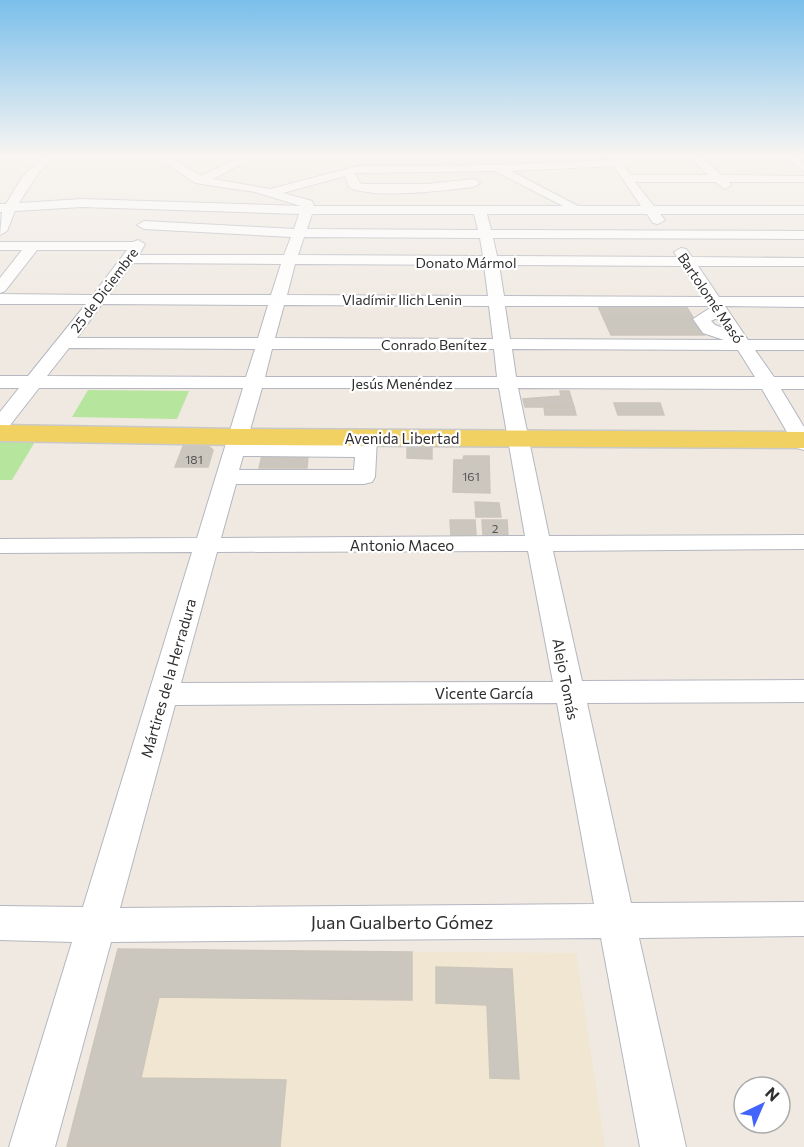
<svg xmlns="http://www.w3.org/2000/svg" width="804" height="1147" font-family="Commissioner,sans-serif">
	<rect width="100%" height="100%" fill="#efe9e1"/>
	<path fill="#f0e6d1" d="M118,949L576,953L605,1147H67Z"/>
	<g fill="#b6e59e">
		<path d="M88,390L189,391L177,419L72,417Z"/>
		<path d="M0,438L36,440L12,480H0Z"/>
	</g>
	<g fill="#cbc7bf" stroke="#cbc5ba" stroke-width="1.5">
		<path d="M598,306H686L704,335H611Z"/>
		<path d="M560,391H569L574,407H525L523,399L561,396Z"/>
		<path d="M614,403H660L664,415H618Z"/>
		<path d="M544,407H574L576,415H545Z"/>
		<path d="M184,444H206L213,450L208,467H175Z"/>
		<path d="M407,447H432V459L407,458Z"/>
		<path d="M262,456H308L307,468H259Z"/>
		<path d="M464,456H489L490,493L453,492L454,460H463Z"/>
		<path d="M475,502L499,503L501,517H476Z"/>
		<path d="M450,520H475L476,535H451Z"/>
		<path d="M482,520H507L508,536L483,535Z"/>
		<path d="M118,949L412,952V1000L159,997L141,1078L286,1080L280,1147H67Z"/>
		<path d="M436,967L512,969L519,1079L490,1078L487,1005L436,1003Z"/>
	</g>
	<g fill="none" stroke-linecap="round" stroke-linejoin="round">
		<defs>
			<g id="minor">
				<path d="M45,156H57L38,173L19,203L82,199L301,206L255,192L195,183L156,156H169L201,176L242,156H256L213,179L270,189L358,166L498,165L611,160L609,156H619L630,175H708L689,156H700L721,175L804,176V182H729L731,185L725,189L715,182H635L654,206H804V214H660L665,220L658,224L653,223L647,214H487L491,230L804,231V239L493,238L497,256L677,257L674,252L681,248L686,249L692,257L804,258V266H698L719,297H804V307L725,306L748,340H804V350H755L774,377H804V389H781L804,427V450L797,448L794,444L762,389L518,388L549,536L804,535V549L553,551L582,681L804,680V702L587,703L631,903L804,902V936L639,938L686,1147H640L601,938L111,942L55,1147H9L72,942L0,940V906L83,907L192,552L0,553V539L197,538L243,388H39L7,429L0,431V412L19,388H0V376H28L86,304H0V294L93,295L127,250H37L5,291L0,293V278L22,250H0V242H133L138,240L145,244L139,255H284L291,237L144,229L137,225L144,221L294,229L299,214L82,207L15,211L7,231L0,235L2,212H0V204H6L22,177ZM614,166L641,206H578L511,171ZM495,171L563,206H314L312,201L283,193L345,176L349,187C372,200 446,190 474,187L480,183L474,179L428,184H362L359,182L355,173ZM312,214H474L478,230L307,229ZM304,237L480,238L483,256L298,255ZM133,263L281,264L271,295H109ZM295,264L484,265L488,296L287,295ZM499,265L683,266L703,297L504,296ZM102,304L268,305L258,338H77ZM284,305L489,306L493,339L275,338ZM505,306H709L710,308L693,319L703,333L724,340L510,339ZM717,318L723,328L715,325L711,321ZM69,348L255,349L246,377L47,376ZM272,349H494L497,377H265ZM512,349L738,350L755,377H516ZM262,388H499L525,536L221,538L236,484H364L372,482L375,477L377,438L374,434L367,432L360,434L356,445L246,444ZM243,456L355,457L354,470H239ZM528,551L553,682L181,683L217,552ZM557,703L594,904L120,908L175,705Z"/>
				<path d="M783,156H795L804,163V171Z"/>
			</g>
			<path id="major" d="M0,425L238,429L804,432V448L238,445L0,441Z"/>
		</defs>
		<use href="#minor" stroke="#b4b7c1" stroke-width="2"/>
		<use href="#major" stroke="#c9c9c9" stroke-width="3"/>
		<use href="#minor" fill="#fff" fill-rule="evenodd"/>
		<use href="#major" fill="#f2d163" fill-rule="evenodd"/>
	</g>
	<linearGradient id="sky" x2="0" y2="1"><stop stop-color="#7abfeb"/><stop offset="0.49" stop-color="#f8f5f2"/><stop offset="1" stop-color="#f8f5f2" stop-opacity="0"/></linearGradient>
	<rect width="804" height="317" fill="url(#sky)"/>
	<g text-anchor="middle" dominant-baseline="central" stroke-width="4.5" stroke-linejoin="round" paint-order="stroke">
		<g font-size="12" fill="#555452">
			<text x="194" y="459">181</text>
			<text x="471" y="476">161</text>
			<text x="495" y="528">2</text>
		</g>
		<g font-size="14" fill="#2e2e2e" stroke="#fff">
			<text x="466" y="262">Donato Mármol</text>
			<text transform="translate(104 290) rotate(-53)">25 de Diciembre</text>
			<text transform="translate(711 298) rotate(56)">Bartolomé Masó</text>
			<text x="402" y="299">Vladímir Ilich Lenin</text>
			<text x="434" y="344">Conrado Benítez</text>
			<text x="402" y="383">Jesús Menéndez</text>
		</g>
		<g font-size="15" fill="#2e2e2e" stroke="#fff">
			<text x="402" y="438">Avenida Libertad</text>
			<text x="402" y="545">Antonio Maceo</text>
			<text transform="translate(168 678) rotate(-74)">Mártires de la Herradura</text>
			<text transform="translate(566 679) rotate(79)">Alejo Tomás</text>
			<text x="484" y="693">Vicente García</text>
		</g>
		<g font-size="18" fill="#2e2e2e" stroke="#fff">
			<text x="402" y="922">Juan Gualberto Gómez</text>
		</g>
	</g>
	<g transform="translate(762 1105) rotate(44)"><circle r="28" fill="#ffffff" stroke="#ababab" stroke-width="1.5"/>
	<path d="M0-4.5L10 22L0 15L-10 22Z" fill="#4264fb"/>
	<text y="-9" font-size="16" font-weight="bold" text-anchor="middle" fill="#2e2e2e">N</text>
	</g>
</svg>
